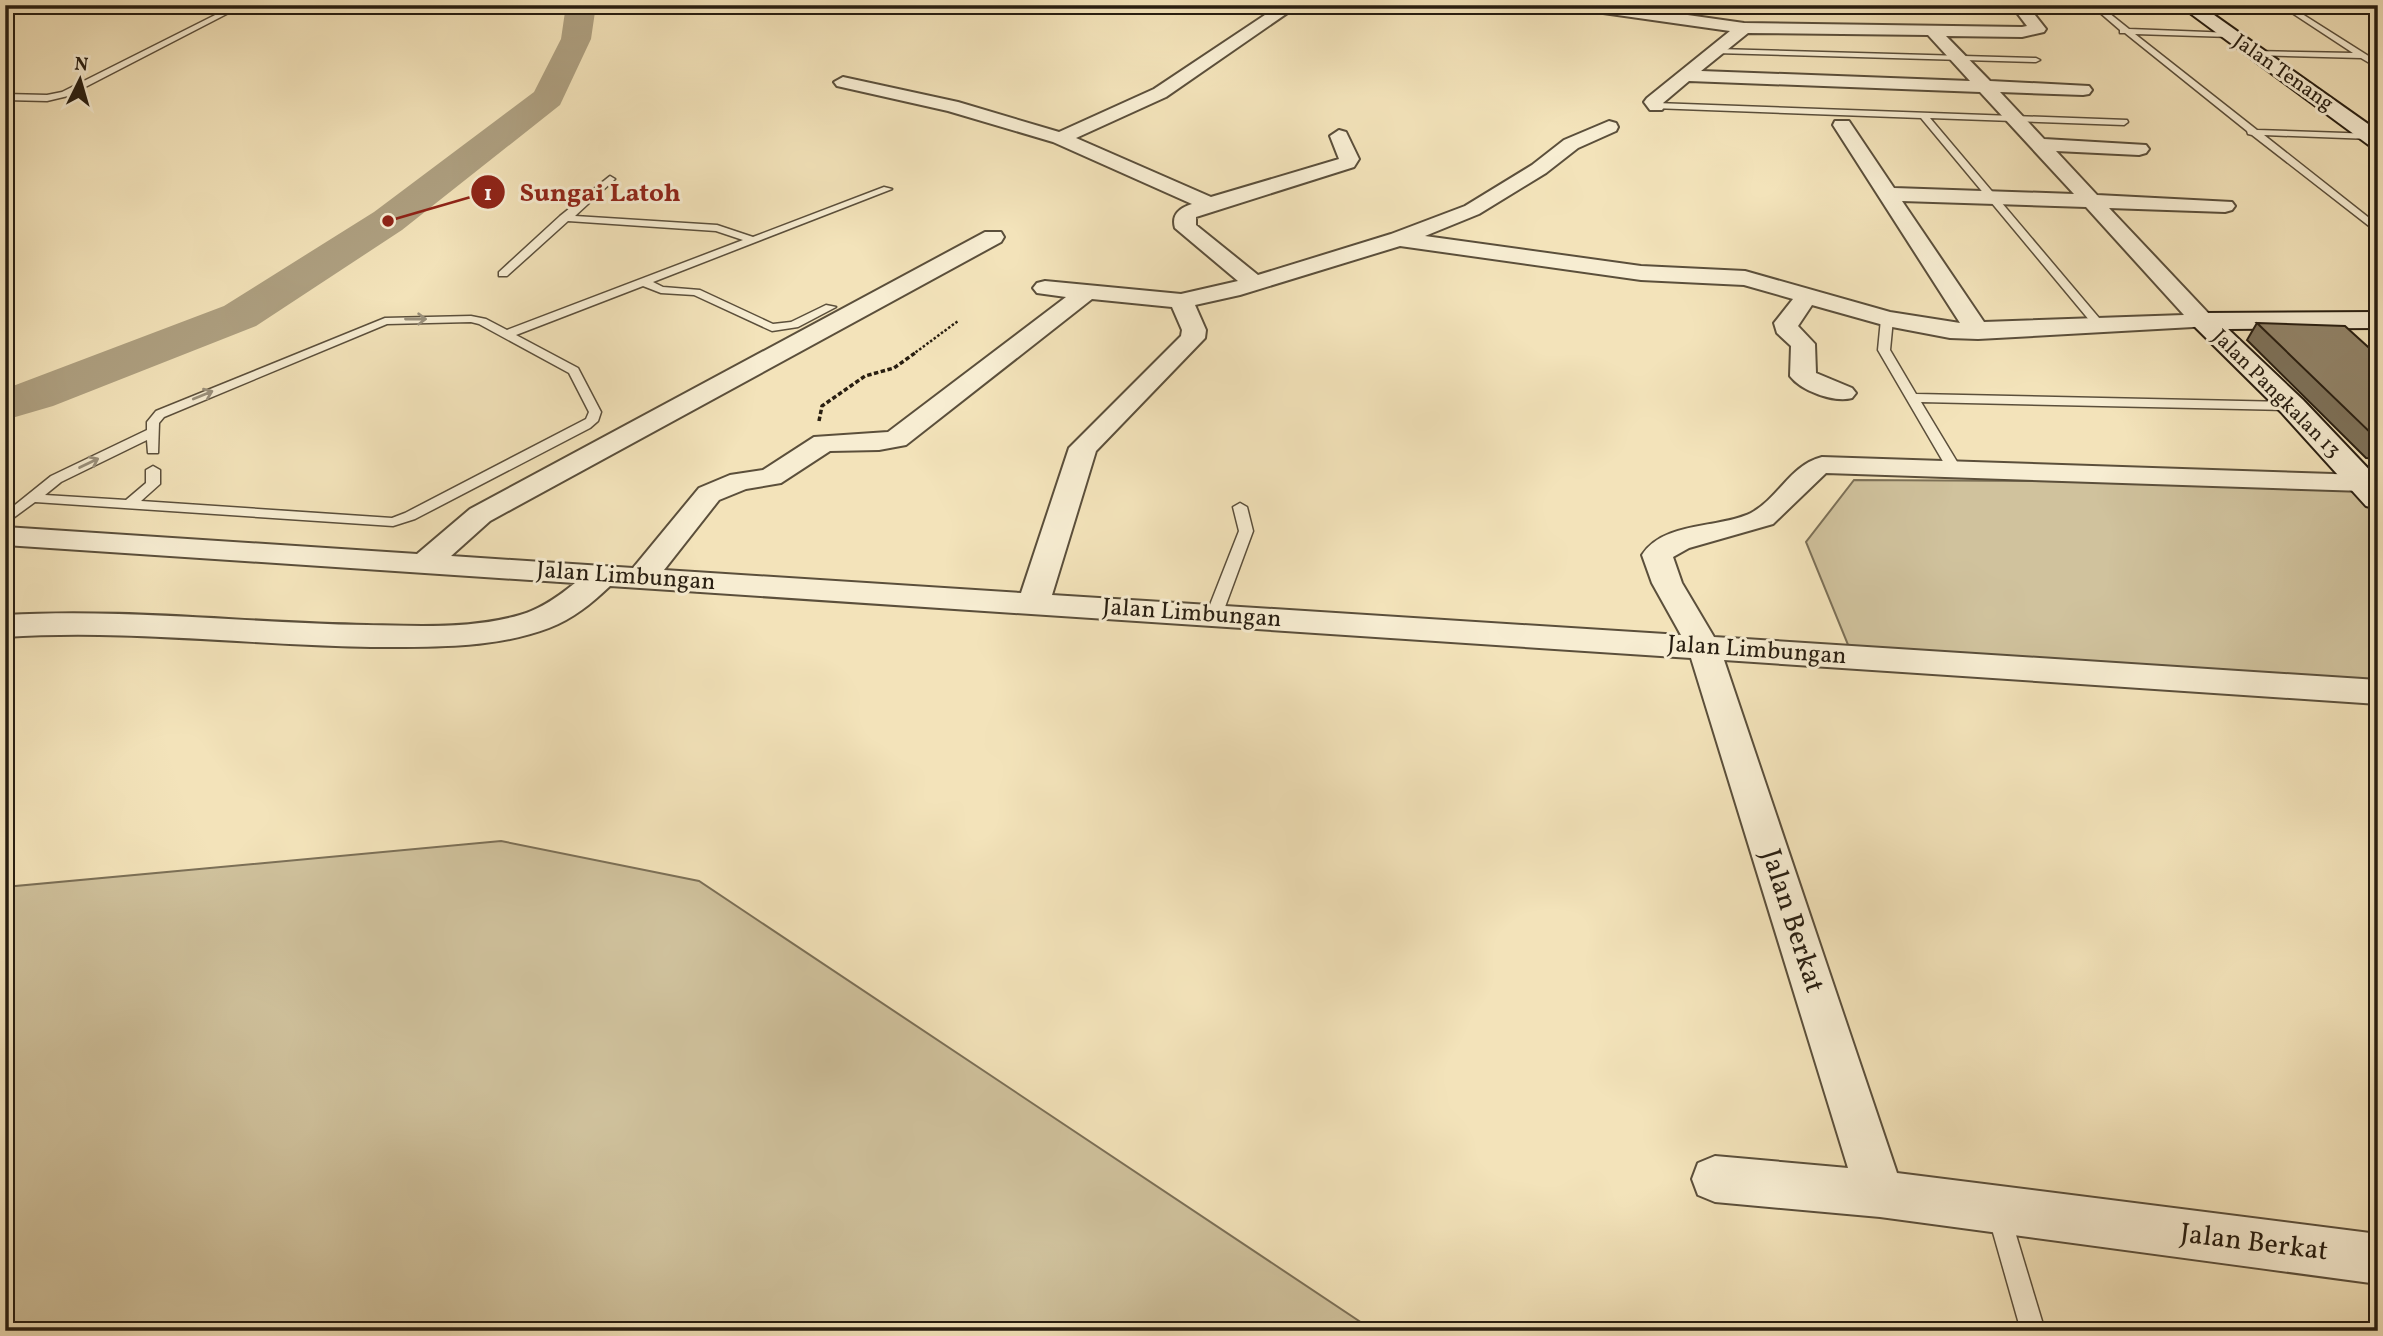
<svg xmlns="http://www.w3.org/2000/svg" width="2383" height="1336" font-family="Vollkorn,serif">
	<rect width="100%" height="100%" fill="#f3e3ba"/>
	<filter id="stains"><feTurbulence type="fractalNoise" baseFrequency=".00286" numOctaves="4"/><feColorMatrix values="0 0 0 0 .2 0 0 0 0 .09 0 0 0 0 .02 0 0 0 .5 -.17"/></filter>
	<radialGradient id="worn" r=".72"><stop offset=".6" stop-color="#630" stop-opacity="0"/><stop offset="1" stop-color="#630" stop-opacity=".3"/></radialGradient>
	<g fill="#d0c29d" stroke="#7c7057" stroke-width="2">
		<path d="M1854,480L2364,483L2378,499V692L1853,657L1806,542Z"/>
		<path d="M501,841L699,881L1374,1331H5V887Z"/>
	</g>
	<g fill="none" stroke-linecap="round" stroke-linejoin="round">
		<path fill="#aea081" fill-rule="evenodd" d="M566,5H596L591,39L560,105L402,230L256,326L53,406L5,420V389L224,306L374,212L534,92L561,39Z"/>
		<defs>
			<g id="lane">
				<path d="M235,5H244L68,96L47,101L5,100V94L47,95L62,92Z"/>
				<path d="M2091,5H2099L2129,29L2233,33L2230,37L2135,34L2257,130L2374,134V138L2371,139L2264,135L2378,225V233L2252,135L2248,134L2247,131L2125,33H2120V30Z"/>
				<path d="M2280,5H2288L2378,62V68L2361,58L2252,55L2255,51L2353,53Z"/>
				<path d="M1718,49L2036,58L2040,60L2036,62L1715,53Z"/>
				<path d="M1656,103L2127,120L2128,122L2124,125L1930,118L2105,325L2095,327L1921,118L1653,108V104Z"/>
				<path d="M610,176L615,179L613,181L575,216L717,225L753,237L884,187L892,189L653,282L663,287L700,290L773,324L791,322L826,305L836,307L798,327L772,331L694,295L661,293L643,286L516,335L578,368L601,412L598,421L590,428L415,519L393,526L35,502L5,524V513L51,476L147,430V422L156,411L385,318L471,316L486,319L507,330L743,240L716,231L568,221L507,276H499V272L560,216ZM471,322L479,324L569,373L589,412L586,419L405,513L392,518L141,501L160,484V470L153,466L146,470V483L126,500L45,495L61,482L147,440L148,453H158L159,423L164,417L387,324Z"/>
				<path d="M1887,316L1893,319L1890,350L1916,394L2292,402L2298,406L2292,410L1921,402L1962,470L1955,474L1948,470L1878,350L1881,319Z"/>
				<path d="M1240,503L1247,507L1253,531L1222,615L1214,620L1206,615L1239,531L1233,507Z"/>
				<path d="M1999,1204L2007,1207L2010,1215L2045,1331H2021L1988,1215L1991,1207Z"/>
			</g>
			<path id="street" d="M1280,5H1299L1166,97L1076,138L1211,197L1339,159L1330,136L1339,130L1346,132L1359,159L1354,167L1196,217V225L1258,275L1391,234L1465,206L1532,165L1564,140L1609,121L1616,123L1618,127L1616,131L1578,148L1546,173L1479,214L1425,236L1641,266L1745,271L1890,312L1960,323L1833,125L1835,121H1849L1894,188L2074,194L1980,92L1689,81L1663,103L1665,106L1662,110H1650L1644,102L1647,98L1730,31L1582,10L1574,5H1617L1744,23L2022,27L2027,26L2011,5H2027L2046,29L2044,32L2022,37L1946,36L1990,81L2089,86L2092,90L2089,94L2083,95L2000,92L2044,139L2146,145L2149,149L2146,153L2139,155L2056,151L2097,195L2232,202L2235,206L2232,210L2225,212L2109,208L2211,316L2215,321L2211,326L1978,339L1950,338L1887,326L1812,305L1798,326L1815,344L1816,373L1852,388L1856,393L1852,398C1835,403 1801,391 1790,376L1791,346L1777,333L1774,323L1793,299L1744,285L1641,280L1400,246L1240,295L1195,305L1206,330L1205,338L1096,451L1052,595L1681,635L1652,583L1642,555C1664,521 1718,529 1751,513C1779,498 1790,465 1822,457L2364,475L2374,477L2378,484L2374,489L2364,491L1826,473L1773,524L1689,548L1673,557L1682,583L1714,637L2378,680V704L1724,660L1897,1173L2378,1234V1284L1880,1217L1715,1202L1698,1195L1692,1179L1698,1163L1715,1156L1848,1168L1691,658L610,586C592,603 573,619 549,628C494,649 430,647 371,647C249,645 128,629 5,637V615C126,608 246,623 367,625C417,626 472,629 520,615C541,609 559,596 575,583L5,545V527L417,554L470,509L985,232H1001L1004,237L1001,242L490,521L451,556L633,568L699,488L730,475L763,470L814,437L888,432L1066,297L1037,293L1033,288L1037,283L1045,281L1181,294L1238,281L1175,228C1171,214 1180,208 1192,204L1053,142L948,111L837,86L834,82L843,77L958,102L1059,132L1154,89ZM1748,33L1928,35L1970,81L1701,71ZM1902,201L2086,207L2184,315L1984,322ZM1092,299L1172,307L1182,330L1181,336L1069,448L1021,593L664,570L719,500L746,489L781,483L830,451L879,450L906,445Z"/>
			<g id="secondary">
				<path d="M2179,5H2200L2378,131V148L2370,146Z"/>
				<path d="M2378,312V328L2228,329L2303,400L2378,479V509L2366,506L2281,412L2189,321L2193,315L2203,313Z"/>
			</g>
		</defs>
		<use href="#lane" stroke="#5b4f3b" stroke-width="3"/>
		<use href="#street" stroke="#5b4f3b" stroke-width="4"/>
		<use href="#secondary" stroke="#281e11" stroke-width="4"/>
		<path stroke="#281e11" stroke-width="2.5" stroke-dasharray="2.5 2" stroke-linecap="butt" d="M912,355L958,321"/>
		<path stroke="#281e11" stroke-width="3.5" stroke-dasharray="4.5 2.5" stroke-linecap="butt" d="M819,421L822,406L865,376L894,368L915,353"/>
		<use href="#lane" fill="#f7edd2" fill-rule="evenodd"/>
		<use href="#street" fill="#f7edd2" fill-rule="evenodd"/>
		<use href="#secondary" fill="#f7edd2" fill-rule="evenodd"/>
	</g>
	<path fill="#7e725a" stroke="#281e11" stroke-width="2" d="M2257,323L2378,356V459L2366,458L2247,340Z"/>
	<path fill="#928469" stroke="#281e11" stroke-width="2" d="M2257,323L2345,326L2378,356V440Z"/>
	<defs><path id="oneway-shaft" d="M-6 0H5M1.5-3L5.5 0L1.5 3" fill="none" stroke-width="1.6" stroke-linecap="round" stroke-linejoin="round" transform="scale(1.75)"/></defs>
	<g stroke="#9a907b">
		<use href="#oneway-shaft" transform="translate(416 319)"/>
		<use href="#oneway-shaft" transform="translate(203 395) rotate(-22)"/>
		<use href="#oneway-shaft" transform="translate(89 463) rotate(-26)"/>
	</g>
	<g text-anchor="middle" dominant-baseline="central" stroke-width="6" stroke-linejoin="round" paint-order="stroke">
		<g font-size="21" fill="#281e11" stroke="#f7edd2">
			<text transform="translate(2283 73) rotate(35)">Jalan Tenang</text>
			<text transform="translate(2276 394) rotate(45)">Jalan Pangkalan 13</text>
		</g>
		<g font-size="24" fill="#281e11" stroke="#f7edd2">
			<text transform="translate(626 577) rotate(4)">Jalan Limbungan</text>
			<text transform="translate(1192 614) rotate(4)">Jalan Limbungan</text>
			<text transform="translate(1757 651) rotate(4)">Jalan Limbungan</text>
		</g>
		<g font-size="28" fill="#281e11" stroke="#f7edd2">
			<text transform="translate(1792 921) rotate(72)">Jalan Berkat</text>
			<text transform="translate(2254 1243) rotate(7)">Jalan Berkat</text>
		</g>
	</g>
	<path fill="none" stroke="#8f2418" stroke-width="2.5" d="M388 221L488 192"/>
	<g fill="#8f2418" stroke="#f7edd2" stroke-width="2.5">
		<circle cx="388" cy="221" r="7"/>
		<circle cx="488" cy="192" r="18"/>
	</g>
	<g font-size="21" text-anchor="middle" font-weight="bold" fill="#fff">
		<text x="488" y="200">1</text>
	</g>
	<g font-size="26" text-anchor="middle" font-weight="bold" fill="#8f2418" stroke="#f7edd2" stroke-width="6" stroke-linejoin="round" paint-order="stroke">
		<text x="600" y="201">Sungai Latoh</text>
	</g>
	<rect width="2383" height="1336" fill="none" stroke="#f3e3ba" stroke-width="28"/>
	<rect x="7" y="7" width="2369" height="1322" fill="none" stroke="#281e11" stroke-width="3.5"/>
	<rect x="14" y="14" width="2355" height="1308" fill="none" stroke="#281e11" stroke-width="2"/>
	<g transform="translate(80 80) rotate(5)" stroke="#f7edd2" stroke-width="5" paint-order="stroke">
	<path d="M0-5L12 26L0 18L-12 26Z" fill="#281e11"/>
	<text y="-10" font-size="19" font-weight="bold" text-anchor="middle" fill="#281e11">N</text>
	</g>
	<rect width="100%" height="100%" filter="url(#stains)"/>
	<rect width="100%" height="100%" fill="url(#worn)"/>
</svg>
